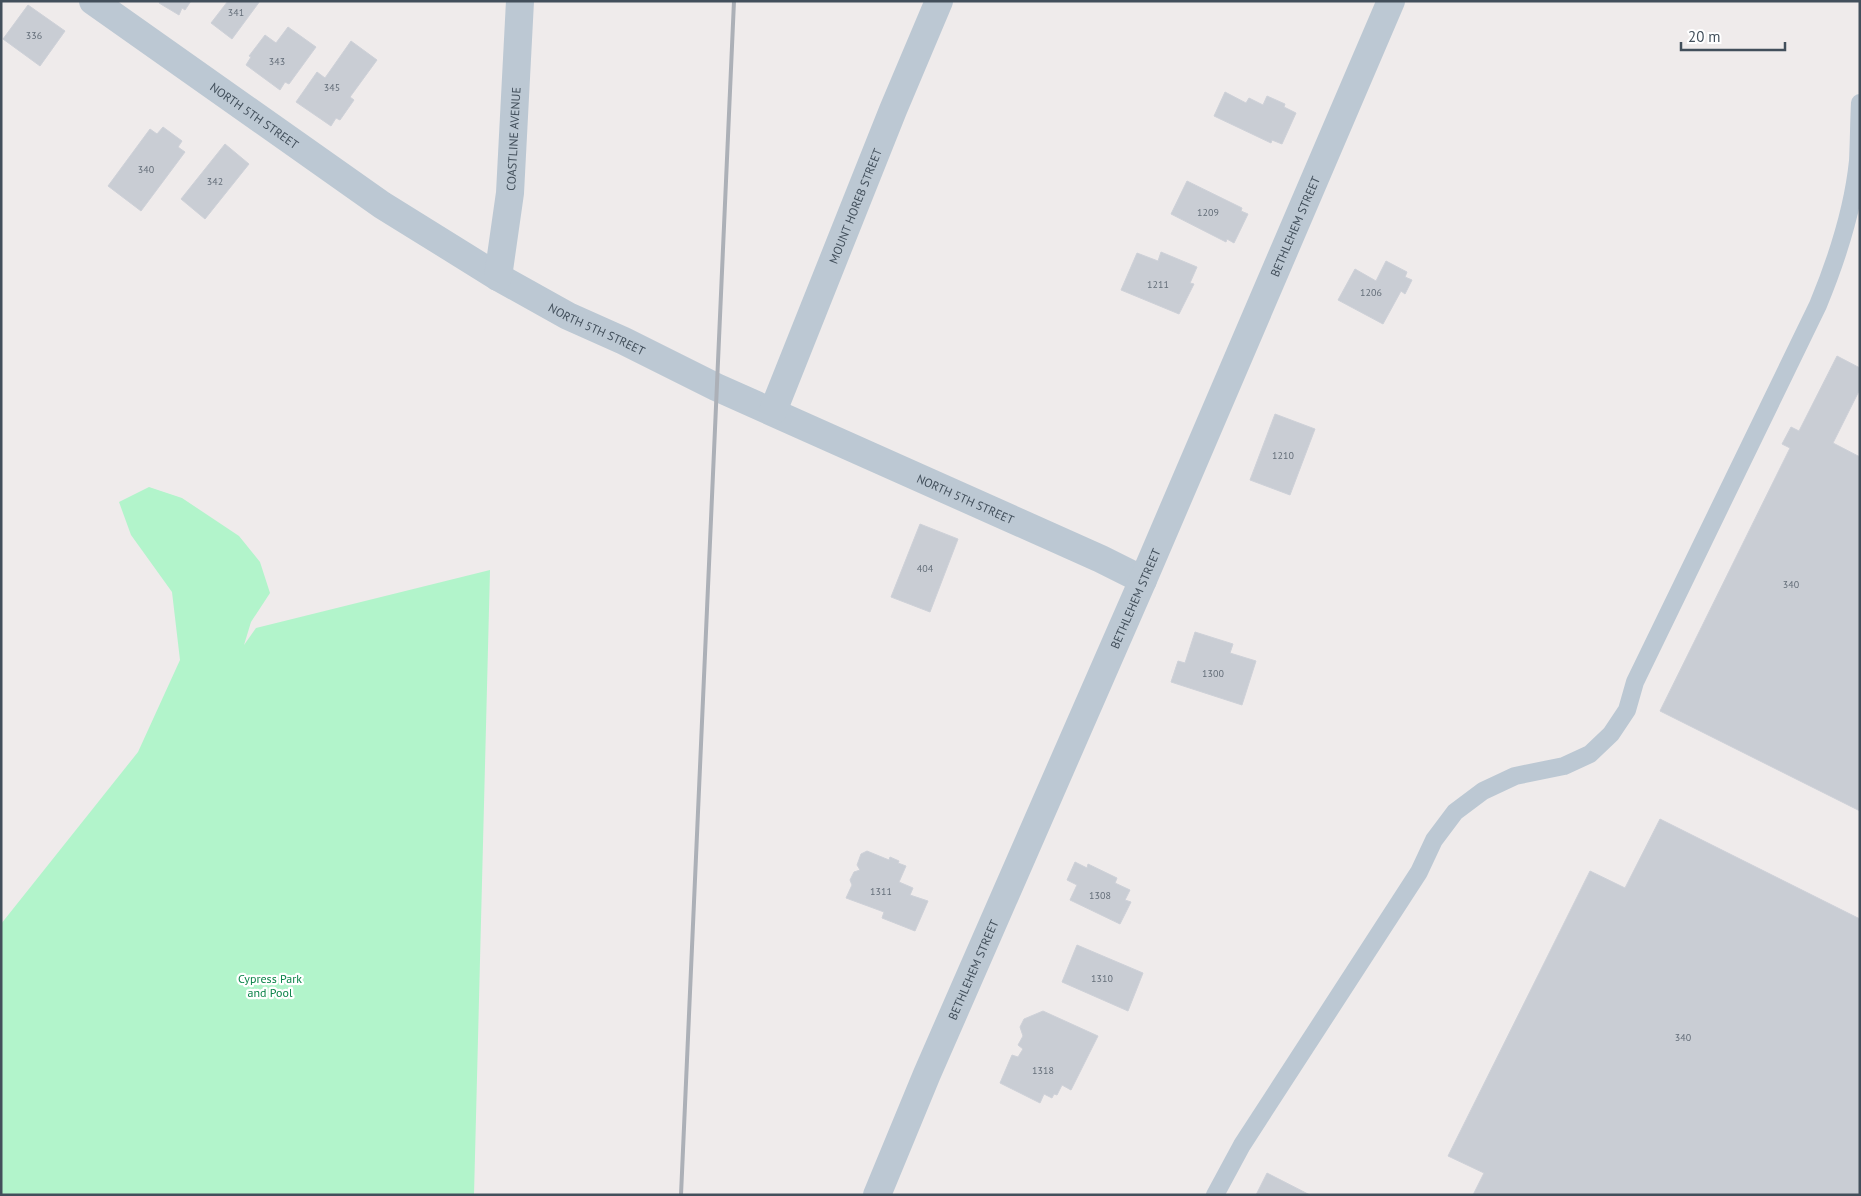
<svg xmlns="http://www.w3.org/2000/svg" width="1861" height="1196" font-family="'PT Sans',sans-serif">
	<rect width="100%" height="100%" fill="#efebeb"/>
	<path fill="#b2f4cb" d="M149,487L182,498L239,536L260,562L270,593L251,622L244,645L256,628L490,570L474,1195H1V924L138,752L180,660L172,592L131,535L119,502Z"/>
	<g fill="#c9cdd4" stroke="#ced1d8">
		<path d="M160,1H191L185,10L182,8L179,15L159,3Z"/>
		<path d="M228,1H260L232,39L211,23Z"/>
		<path d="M28,5L65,31L40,66L3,39Z"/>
		<path d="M288,27L316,47L289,84L285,82L280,90L246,65L251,57L249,56L265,35L276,43Z"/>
		<path d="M351,41L377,60L350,97L354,100L340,120L336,118L331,126L296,102L317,72L325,78Z"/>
		<path d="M1225,92L1246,103L1249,98L1263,105L1267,96L1285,104L1284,107L1296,113L1282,144L1272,140L1271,143L1214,116Z"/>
		<path d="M163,127L182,141L178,147L185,152L141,211L108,186L150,129L157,134Z"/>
		<path d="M225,144L249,164L205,219L181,199Z"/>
		<path d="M1187,181L1242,208L1241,211L1248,214L1234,243L1227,239L1226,242L1171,214Z"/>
		<path d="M1161,252L1197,267L1190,283L1194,284L1179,314L1121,290L1137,253L1158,261Z"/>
		<path d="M1386,261L1407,272L1405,277L1412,280L1405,294L1401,291L1383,324L1338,300L1355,269L1376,281Z"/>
		<path d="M1837,356L1860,368V389L1833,443L1860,457V811L1660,711L1790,448L1782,444L1791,427L1799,431Z"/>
		<path d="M1275,414L1315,429L1290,495L1250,480Z"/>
		<path d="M920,524L958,539L930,612L891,597Z"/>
		<path d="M1195,632L1233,644L1230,653L1256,661L1242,705L1171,682L1178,661L1185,663Z"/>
		<path d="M1660,819L1860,919V1195H1473L1484,1173L1448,1156L1590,871L1625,888Z"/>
		<path d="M867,851L889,860L890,857L899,861L898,863L906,866L899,882L913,888L910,895L928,901L915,931L882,918L884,912L846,898L852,885L850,880L854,872L860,870L857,865L861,854Z"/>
		<path d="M1075,862L1087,868L1088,864L1117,878L1115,883L1130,890L1125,900L1131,902L1120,924L1070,900L1077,885L1067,880Z"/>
		<path d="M1077,945L1143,973L1128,1011L1062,982Z"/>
		<path d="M1043,1011L1098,1036L1071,1090L1062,1085L1057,1095L1054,1094L1052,1098L1044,1094L1040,1103L1000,1083L1012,1055L1018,1057L1023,1049L1018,1045L1023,1036L1020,1027L1024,1019Z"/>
		<path d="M1267,1173L1310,1195H1256Z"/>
	</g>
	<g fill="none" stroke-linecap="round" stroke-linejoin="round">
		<path stroke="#bcc8d3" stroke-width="18" d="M1215,1195L1242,1145L1419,872L1434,840L1455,812L1483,791L1515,776L1564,766L1590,754L1611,734L1627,710L1635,682L1818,305C1837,259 1853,210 1858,161C1859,141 1859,122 1860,103"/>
		<g stroke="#bcc8d3" stroke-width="28">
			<path id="s1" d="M93,1L382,205L498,277L568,316L624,341L716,387L1101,559L1143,580"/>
			<path id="s2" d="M498,277L510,193L520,1"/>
			<path id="s3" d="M773,411L893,110L939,1"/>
			<path id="s4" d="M877,1195L927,1074L1143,580L1391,1"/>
		</g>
		<path stroke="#acb0b7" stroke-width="4" d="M681,1195L734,1"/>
	</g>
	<g text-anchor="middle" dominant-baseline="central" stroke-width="4.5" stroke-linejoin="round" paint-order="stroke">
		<g font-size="10" fill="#646e79">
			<text x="236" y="12">341</text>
			<text x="34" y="35">336</text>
			<text x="277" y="61">343</text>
			<text x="332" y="87">345</text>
			<text x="146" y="169">340</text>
			<text x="215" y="181">342</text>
			<text x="1208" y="212">1209</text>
			<text x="1158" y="284">1211</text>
			<text x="1371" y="292">1206</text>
			<text x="1283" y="455">1210</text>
			<text x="925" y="568">404</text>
			<text x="1791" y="584">340</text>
			<text x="1213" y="673">1300</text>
			<text x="881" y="891">1311</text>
			<text x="1100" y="895">1308</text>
			<text x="1102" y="978">1310</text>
			<text x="1683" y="1037">340</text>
			<text x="1043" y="1070">1318</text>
		</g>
		<g font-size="12" fill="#424f5b" stroke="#fff">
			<text stroke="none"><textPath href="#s1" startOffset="198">NORTH 5TH STREET</textPath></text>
			<text stroke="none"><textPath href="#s2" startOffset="139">COASTLINE AVENUE</textPath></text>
			<text stroke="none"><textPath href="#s3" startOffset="221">MOUNT HOREB STREET</textPath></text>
			<text stroke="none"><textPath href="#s4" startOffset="1055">BETHLEHEM STREET</textPath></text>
			<text stroke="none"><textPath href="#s1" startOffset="602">NORTH 5TH STREET</textPath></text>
			<text stroke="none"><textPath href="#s1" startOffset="1008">NORTH 5TH STREET</textPath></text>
			<text stroke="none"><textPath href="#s4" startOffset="650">BETHLEHEM STREET</textPath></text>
			<text stroke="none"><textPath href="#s4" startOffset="245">BETHLEHEM STREET</textPath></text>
		</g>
		<g font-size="12" fill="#0b8348" stroke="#fff">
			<text x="270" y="978">Cypress Park<tspan x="270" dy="14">and Pool</tspan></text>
		</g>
	</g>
	<rect width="1861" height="1196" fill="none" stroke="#424f5b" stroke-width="5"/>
	<path d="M1681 42v8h104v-8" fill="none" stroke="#424f5b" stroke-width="2.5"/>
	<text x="1688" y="42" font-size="15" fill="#424f5b" stroke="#ffffff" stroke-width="4" paint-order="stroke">20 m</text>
</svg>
